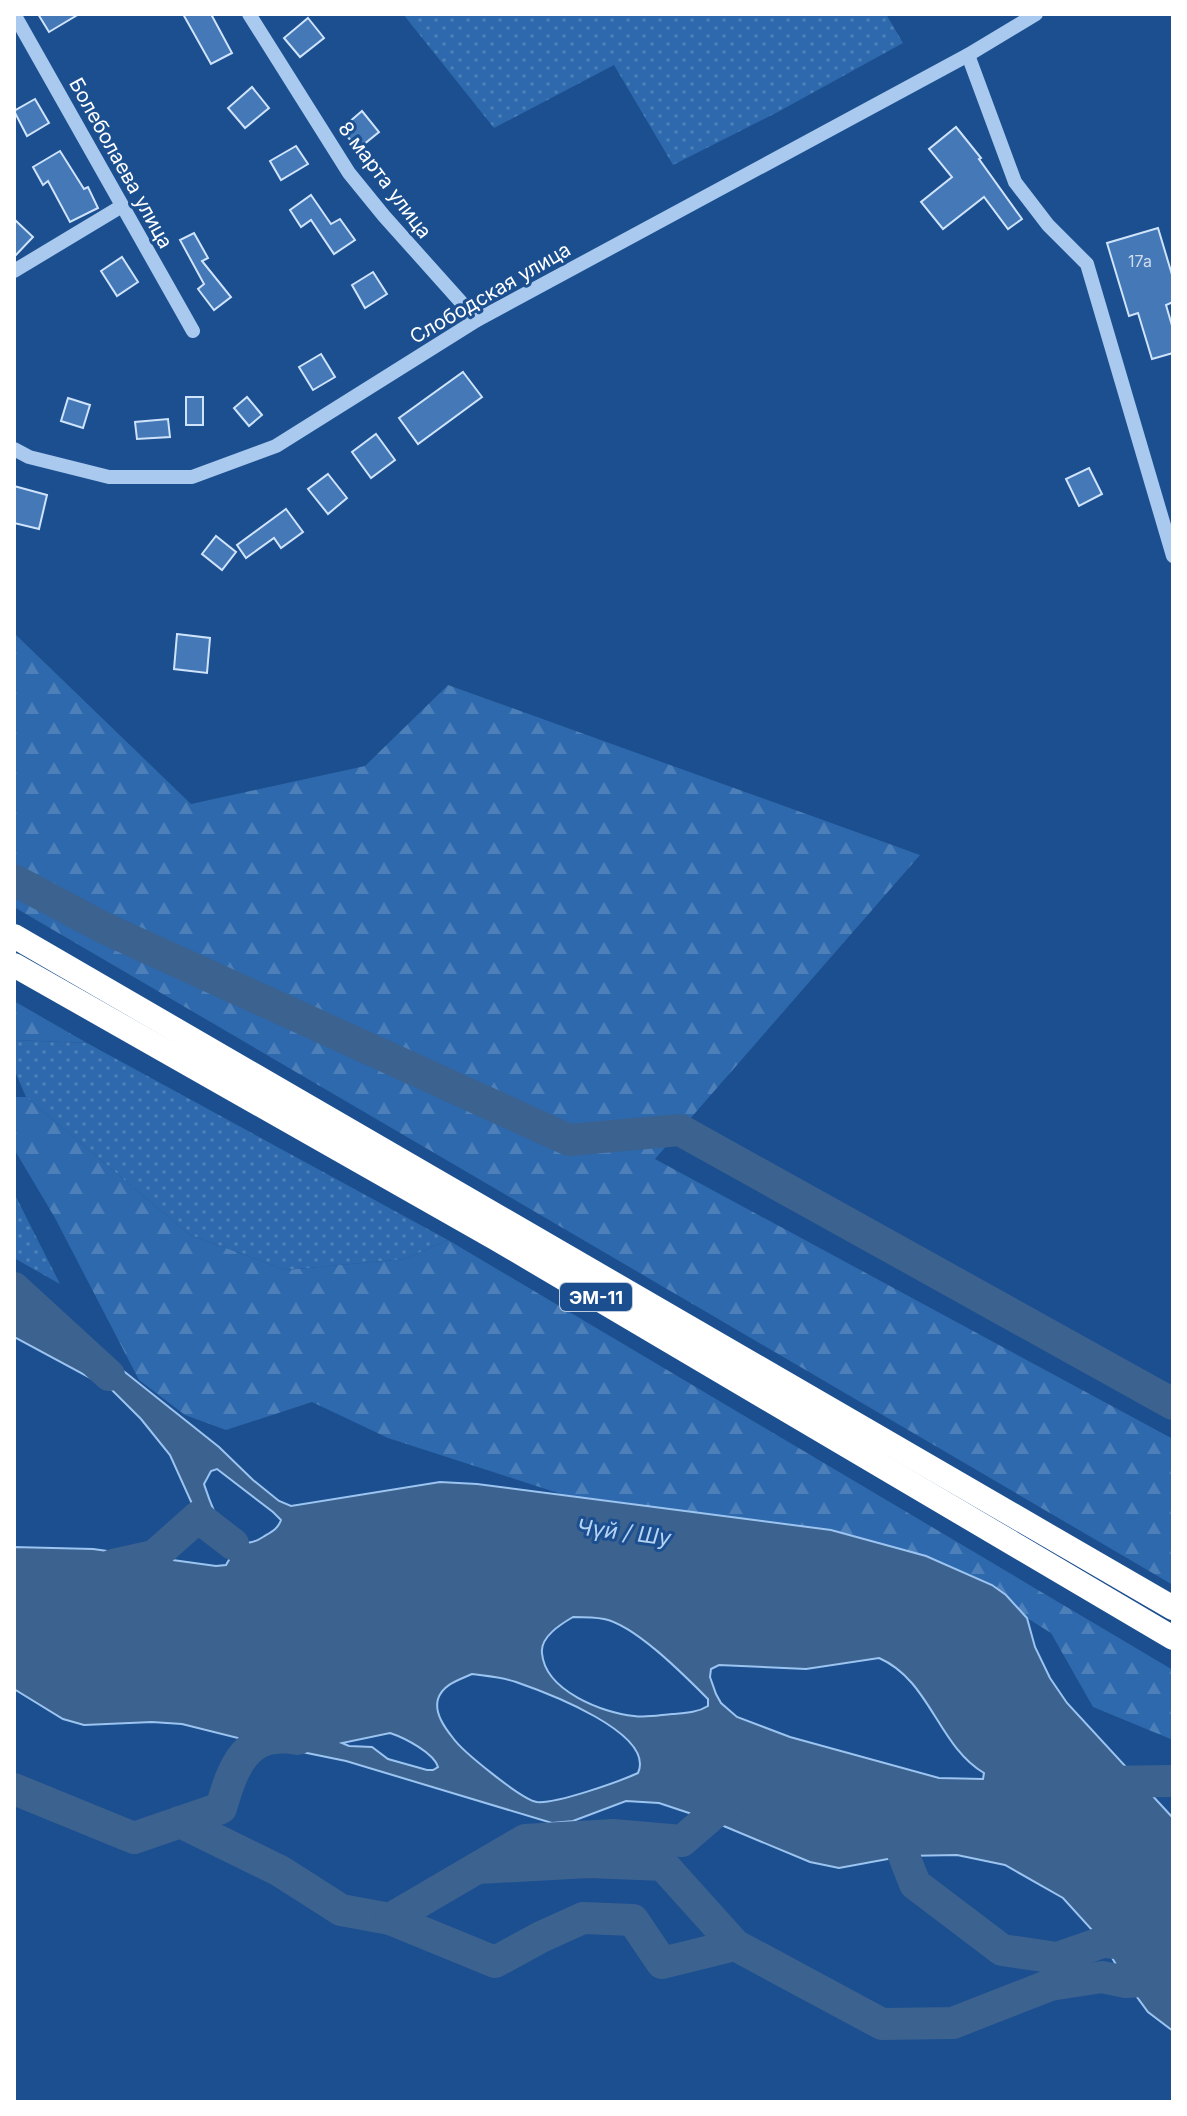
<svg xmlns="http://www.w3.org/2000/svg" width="1187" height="2116" font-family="Inter,sans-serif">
	<defs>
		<pattern id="grass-dots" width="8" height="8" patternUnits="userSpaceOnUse" patternTransform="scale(2)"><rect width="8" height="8" fill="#2e69ad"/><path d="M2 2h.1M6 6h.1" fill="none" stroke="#4d80b9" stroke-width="1.8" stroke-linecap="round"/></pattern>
		<pattern id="forest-firs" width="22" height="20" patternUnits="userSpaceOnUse" patternTransform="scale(2)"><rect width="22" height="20" fill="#2e69ad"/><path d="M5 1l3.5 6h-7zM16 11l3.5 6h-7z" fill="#4d80b9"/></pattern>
	</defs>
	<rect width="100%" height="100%" fill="#1b4f8f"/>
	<g fill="url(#grass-dots)">
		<path d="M403,14H886L903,43L776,113L673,165L614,65L494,128Z"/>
		<path d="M14,1040L87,1043L448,1240L405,1259L286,1270L190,1235L26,1097L14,1069Z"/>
		<path d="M14,1193L60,1284L14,1258Z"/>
	</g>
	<g fill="url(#forest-firs)">
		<path d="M14,633L191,804L365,766L448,685L920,855L655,1159L1173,1439V1585L14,907Z"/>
		<path d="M14,1001L87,1043L14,1040Z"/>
		<path d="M14,1097H26L190,1235L286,1270L405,1259L448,1240L1173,1670V1740L1093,1707L1051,1633L1027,1618L1006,1595L926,1556L831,1530L564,1495L388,1438L312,1402L226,1430L185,1415L139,1380L55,1218L14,1149Z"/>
	</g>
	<path fill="#3c6290" stroke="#9cc4f0" stroke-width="2" fill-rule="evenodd" d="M14,1308L77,1345L111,1361L219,1447L253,1480L279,1501L291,1506L440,1482L477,1484L831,1530L926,1556L992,1585L1006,1595L1027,1618L1035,1647L1050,1678L1067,1703L1173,1818V2031L1148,2012L1126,1982L1103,1942L1063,1898L1005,1865L957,1855L904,1856L839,1868L810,1862L707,1819L659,1803L626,1801L573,1821L552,1823L346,1761L258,1743L182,1724L152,1722L84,1725L63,1719L14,1689V1547L93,1549L216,1566L226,1565L230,1558L198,1517L170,1455L141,1419L111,1389L14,1337ZM217,1469L273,1512L281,1520C278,1529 271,1532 263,1537C228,1560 212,1508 204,1484L211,1471ZM573,1617C583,1617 594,1617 604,1619C635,1625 685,1676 708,1699V1706C697,1713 684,1713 672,1714C660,1715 646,1718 634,1716C603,1713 545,1691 542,1653C540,1637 561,1624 573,1617ZM879,1658C930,1680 938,1746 984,1773L983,1779L939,1778L790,1737L737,1717L721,1703L716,1694L710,1677L711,1669L719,1665L806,1669ZM472,1674C486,1676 502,1677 516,1682C545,1692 656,1733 638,1773C618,1782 556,1804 537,1802C522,1800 462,1751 453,1738C445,1728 434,1713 438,1699C443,1684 459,1680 472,1674ZM390,1733C405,1738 434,1753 438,1767L433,1770H427L388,1759L372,1747L349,1746L342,1743Z"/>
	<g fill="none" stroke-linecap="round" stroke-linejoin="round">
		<g stroke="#3c6290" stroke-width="32">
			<path d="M14,880L104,928L569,1140L680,1130L1173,1404"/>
			<path d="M14,1288L109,1375"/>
			<path d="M113,1565L154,1556L198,1517L233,1544"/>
			<path d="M1101,1782L1173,1781"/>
			<path d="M14,1789L134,1838L221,1808C233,1767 246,1729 298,1739"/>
			<path d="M888,1815L915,1884L1002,1950L1057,1958L1103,1942L1145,1945"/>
			<path d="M180,1822L280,1871L341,1910L390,1919L525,1840L613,1835L682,1841L741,1790"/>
			<path d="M478,1868L589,1862L663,1865L735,1945L882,2024L953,2023L1050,1985L1102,1977L1126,1982L1173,1979"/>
			<path d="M390,1919L495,1962L541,1937L583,1918L633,1920L662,1963L735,1945"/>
		</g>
	</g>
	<g fill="#4478b7" stroke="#cfe3fa" stroke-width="2">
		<path d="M38,14H79L49,32Z"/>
		<path d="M183,14H211L232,53L211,64Z"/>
		<path d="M308,18L324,38L300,57L284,38Z"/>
		<path d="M252,87L269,108L245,128L228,108Z"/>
		<path d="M35,99L49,123L27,136L14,111Z"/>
		<path d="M362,111L379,132L358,149L341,129Z"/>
		<path d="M956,127L981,158L979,159L1022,219L1008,229L984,197L943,229L921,202L952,177L929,149Z"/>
		<path d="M296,146L308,164L281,180L270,161Z"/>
		<path d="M60,151L84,189L88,187L98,208L70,222L48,181L43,185L33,167Z"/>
		<path d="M311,195L331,224L340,219L355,240L334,254L311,220L301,227L290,210Z"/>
		<path d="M14,219L33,237L14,257Z"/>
		<path d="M1158,228L1173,278V302L1166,305L1173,329V353L1152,359L1138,313L1129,316L1107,243Z"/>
		<path d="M194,233L208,258L202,261L231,297L214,310L198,289L204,284L180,240Z"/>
		<path d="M122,257L138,282L117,296L101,271Z"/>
		<path d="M373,272L387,294L365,308L352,285Z"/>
		<path d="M321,354L335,377L313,390L299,367Z"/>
		<path d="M463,372L482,397L418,444L399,418Z"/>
		<rect x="186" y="397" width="17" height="28"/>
		<path d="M247,397L262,415L249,426L234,408Z"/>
		<path d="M68,398L90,405L83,428L61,421Z"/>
		<path d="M168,419L170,437L137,439L135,422Z"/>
		<path d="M376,434L395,460L371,478L352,452Z"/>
		<path d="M1089,468L1102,494L1079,506L1066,479Z"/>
		<path d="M328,474L347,498L328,514L308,489Z"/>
		<path d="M14,486L47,495L39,529L14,523Z"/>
		<path d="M286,509L303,532L281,548L274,538L246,558L237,545Z"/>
		<path d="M216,536L236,552L222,570L202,554Z"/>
		<path d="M177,634L210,638L207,673L174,669Z"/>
	</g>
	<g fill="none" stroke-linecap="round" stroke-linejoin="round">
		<g stroke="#a9c9ee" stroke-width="14">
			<path d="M14,14L193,331"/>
			<path d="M249,14L349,173L384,216L477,320"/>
			<path d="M968,55L1015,182L1048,225L1087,264L1173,556"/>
			<path d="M14,271L122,206"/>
			<path d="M14,449L29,457L109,477H192L276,446L477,320L968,55L1036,14"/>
		</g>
		<g stroke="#fff" stroke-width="24">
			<path d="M14,936L1173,1608"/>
			<path d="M14,965L495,1238L1173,1638"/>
		</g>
	</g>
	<g text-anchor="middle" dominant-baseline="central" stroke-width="6" stroke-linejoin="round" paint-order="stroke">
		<g font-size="16" fill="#d0dded">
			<text x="1140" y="261">17а</text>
		</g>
		<rect fill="#1b4f8f" stroke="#bbcadd" stroke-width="2" x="560" y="1283" width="72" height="28" rx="6"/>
		<g font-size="18" font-weight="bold" fill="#fff">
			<text x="596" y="1297">ЭМ-11</text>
		</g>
		<g font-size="20" fill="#fff" stroke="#1b4f8f">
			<text transform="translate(121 163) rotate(61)">Болеболаева улица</text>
			<text transform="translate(385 180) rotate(53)">8 марта улица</text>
			<text transform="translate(490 293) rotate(-30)">Слободская улица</text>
		</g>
		<g font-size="22" font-style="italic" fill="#b5d3f5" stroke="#1b4f8f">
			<text transform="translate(624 1532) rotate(7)">Чүй / Шу</text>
		</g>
	</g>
	<rect width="1187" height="2116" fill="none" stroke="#ffffff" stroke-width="32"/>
</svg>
